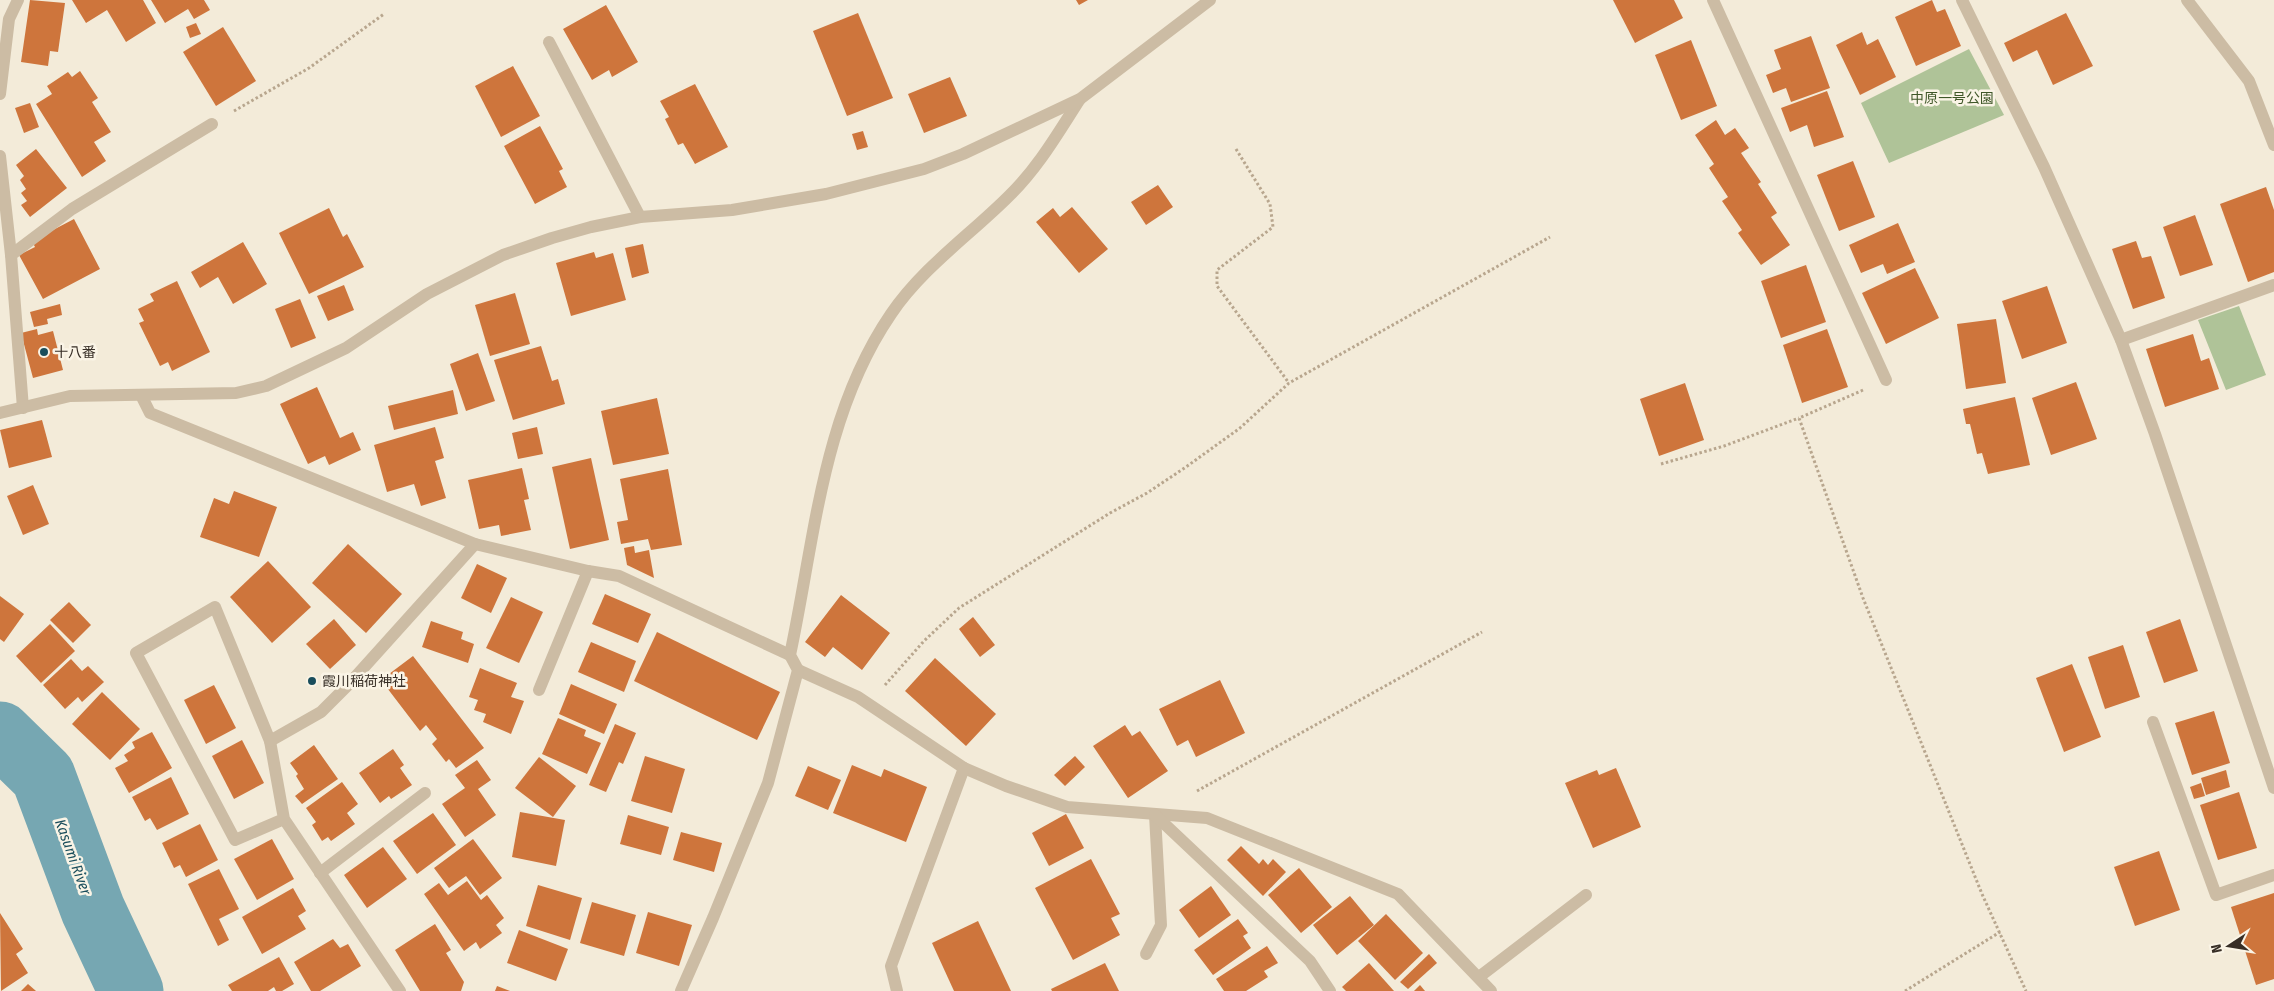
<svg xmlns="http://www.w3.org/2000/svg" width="2274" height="991" font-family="'Fira Sans Condensed','Noto Sans JP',sans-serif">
	<rect width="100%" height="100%" fill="#f3ebd9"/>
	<g fill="#afc398">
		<path d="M1969,49L2004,115L1889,163L1861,103Z"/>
		<path d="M2239,306L2266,375L2226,390L2198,320Z"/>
	</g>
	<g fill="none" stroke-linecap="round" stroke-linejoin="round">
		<path stroke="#76a7b2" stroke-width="65" d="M0,734L43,776L93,910L131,991"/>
	</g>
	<g fill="#ce753c">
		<path d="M30,0L65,3L58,52L50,51L48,66L21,62Z"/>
		<path d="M72,0H143L156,23L126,42L107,10L86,23Z"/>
		<path d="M151,0H204L210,10L194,19L188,9L165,23Z"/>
		<path d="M1076,0H1088L1079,5Z"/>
		<path d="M1613,0H1674L1683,18L1635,43Z"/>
		<path d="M1932,0L1937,12L1945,9L1961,46L1916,66L1895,17Z"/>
		<path d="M606,5L638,62L612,77L609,70L592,80L563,29Z"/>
		<path d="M858,13L893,98L847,116L813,31Z"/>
		<path d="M2066,13L2093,66L2053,85L2037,50L2013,62L2004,43Z"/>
		<path d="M196,23L201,34L190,38L186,27Z"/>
		<path d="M223,27L256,81L216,106L183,52Z"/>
		<path d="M1862,32L1867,45L1878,39L1896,77L1860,95L1836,45Z"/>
		<path d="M1811,36L1830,88L1791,102L1786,88L1773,93L1766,75L1781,69L1774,50Z"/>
		<path d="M1691,40L1717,106L1681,120L1655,55Z"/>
		<path d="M513,66L540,116L501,137L475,86Z"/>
		<path d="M80,71L98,98L92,102L111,132L94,142L106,161L82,177L36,104L52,94L47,86L68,72L72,77Z"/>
		<path d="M950,77L967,116L924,133L908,94Z"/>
		<path d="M695,84L728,147L695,164L683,143L678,145L665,119L669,117L660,101Z"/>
		<path d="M1827,91L1844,137L1814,147L1807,125L1790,132L1781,108Z"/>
		<path d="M30,103L39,127L24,133L15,108Z"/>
		<path d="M1716,120L1725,135L1735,128L1749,148L1741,153L1761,182L1758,184L1777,213L1771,217L1790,245L1761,265L1738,233L1742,230L1722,201L1728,197L1709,168L1714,164L1695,135Z"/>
		<path d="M540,126L563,169L559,171L567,187L535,204L504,146Z"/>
		<path d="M863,131L868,147L857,150L852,134Z"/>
		<path d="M36,149L67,188L30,217L21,205L27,201L21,193L26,189L20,180L24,176L16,165Z"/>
		<path d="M1853,161L1875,217L1839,231L1817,175Z"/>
		<path d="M1158,185L1173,207L1146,225L1131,202Z"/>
		<path d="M2266,187L2274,210V272L2248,282L2220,204Z"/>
		<path d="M1072,207L1108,249L1079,273L1036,222L1053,208L1060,217Z"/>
		<path d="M329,208L343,237L347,234L364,267L309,294L279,233Z"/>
		<path d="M2195,215L2213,265L2180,276L2163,227Z"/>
		<path d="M74,219L100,269L43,299L19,255L35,247L32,241Z"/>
		<path d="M1898,223L1915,262L1887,274L1883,264L1861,273L1849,245Z"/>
		<path d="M2136,241L2142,258L2151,256L2165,298L2133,309L2112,249Z"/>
		<path d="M243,242L267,284L233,304L218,277L200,288L191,272Z"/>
		<path d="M643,244L649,273L632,278L625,248Z"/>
		<path d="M594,252L596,258L613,253L626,300L571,316L556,263Z"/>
		<path d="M1806,265L1826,322L1781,338L1761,281Z"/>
		<path d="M1915,268L1939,318L1886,344L1862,293Z"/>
		<path d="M177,281L210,352L172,371L168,362L160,366L139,323L144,321L138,309L154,301L150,294Z"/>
		<path d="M344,285L354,310L328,321L317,296Z"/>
		<path d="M2047,286L2067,343L2022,359L2002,301Z"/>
		<path d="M515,293L530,344L490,356L475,305Z"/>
		<path d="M300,299L316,338L291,348L275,309Z"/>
		<path d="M60,304L62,315L47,319L48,324L34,327L30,312Z"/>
		<path d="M1996,319L2006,383L1966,389L1957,324Z"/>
		<path d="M37,329L38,335L53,331L63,370L33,378L21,333Z"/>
		<path d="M1827,329L1848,387L1802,403L1783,345Z"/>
		<path d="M2193,334L2201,361L2209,358L2219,389L2165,407L2146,349Z"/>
		<path d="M541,346L552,381L558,379L565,404L513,420L494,360Z"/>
		<path d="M478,353L495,401L466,411L450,364Z"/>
		<path d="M2076,382L2097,439L2051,455L2032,398Z"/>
		<path d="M1685,383L1704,440L1659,456L1640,399Z"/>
		<path d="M317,387L340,438L353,432L361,450L329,465L325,456L308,464L280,404Z"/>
		<path d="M453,390L458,414L394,430L388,406Z"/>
		<path d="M2015,397L2030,465L1988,474L1982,453L1977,454L1970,424H1966L1963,409Z"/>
		<path d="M657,398L669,454L613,465L601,411Z"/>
		<path d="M42,420L52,457L9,468L0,430Z"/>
		<path d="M435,427L444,458L435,461L446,498L421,506L414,484L387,492L374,445Z"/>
		<path d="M537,427L543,454L518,459L512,433Z"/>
		<path d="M591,458L609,540L570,549L552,467Z"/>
		<path d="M522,468L529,499L524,500L531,530L501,536L499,525L479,529L468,480Z"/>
		<path d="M668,469L682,545L651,550L648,539L621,544L617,522L628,520L620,479Z"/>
		<path d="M33,485L49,524L23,535L7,496Z"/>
		<path d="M234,491L277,507L259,557L200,537L214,498L229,504Z"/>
		<path d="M348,544L402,594L366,633L312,583Z"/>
		<path d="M634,546L635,553L649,550L654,578L627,565L624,548Z"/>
		<path d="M268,561L311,607L272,643L230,597Z"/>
		<path d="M477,564L507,578L491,613L461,598Z"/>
		<path d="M605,594L651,614L638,643L592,624Z"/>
		<path d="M841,595L890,633L862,670L833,647L825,657L805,642Z"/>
		<path d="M0,596L24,614L4,642L0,639Z"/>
		<path d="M511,597L543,612L519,663L486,648Z"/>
		<path d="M69,602L91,625L73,643L50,620Z"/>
		<path d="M973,617L995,645L980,657L959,629Z"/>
		<path d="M334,619L356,645L330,669L306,644Z"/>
		<path d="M2180,619L2198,671L2164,683L2146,632Z"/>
		<path d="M431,621L463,632L461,639L474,644L468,663L422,647Z"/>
		<path d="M50,624L75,651L41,683L16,656Z"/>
		<path d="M657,632L780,692L757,740L634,681Z"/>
		<path d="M591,642L636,661L624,692L578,672Z"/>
		<path d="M2123,645L2140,697L2105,709L2088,657Z"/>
		<path d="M413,656L484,748L456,768L449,759L446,762L432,744L437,739L426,725L420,731L381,680Z"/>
		<path d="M935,658L996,714L966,746L905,691Z"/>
		<path d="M71,659L82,671L88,666L104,682L82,702L78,697L65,709L43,685Z"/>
		<path d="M2072,664L2101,737L2064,752L2036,678Z"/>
		<path d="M480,668L517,683L511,697L524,701L511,734L483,722L486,714L474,710L478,700L469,697Z"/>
		<path d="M1220,680L1245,733L1196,757L1188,740L1177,746L1159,709Z"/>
		<path d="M571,684L617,704L604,734L559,714Z"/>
		<path d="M214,685L236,728L206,744L184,700Z"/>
		<path d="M102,692L140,729L110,760L72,724Z"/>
		<path d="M2214,711L2230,763L2192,775L2175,723Z"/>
		<path d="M558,718L586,730L584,736L601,743L587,774L542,754Z"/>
		<path d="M615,724L636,733L623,764L619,762L606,792L589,785Z"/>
		<path d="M1125,725L1132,736L1140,731L1168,771L1128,798L1093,746Z"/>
		<path d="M152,732L172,768L129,793L115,768L128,761L124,755L135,748L132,742Z"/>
		<path d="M242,740L264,783L234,799L212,756Z"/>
		<path d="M314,745L338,779L302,804L295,796L304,789L296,776L298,774L290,763Z"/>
		<path d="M393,749L404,765L400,768L412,785L391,799L389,796L380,803L359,773Z"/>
		<path d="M645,756L685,769L672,813L631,801Z"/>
		<path d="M1075,756L1085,767L1065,786L1054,775Z"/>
		<path d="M539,757L576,786L553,817L515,788Z"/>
		<path d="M477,760L491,780L478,789L496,815L465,837L442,804L465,788L455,775Z"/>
		<path d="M852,765L881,777L884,769L927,787L906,842L833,813Z"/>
		<path d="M808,766L841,780L828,810L795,796Z"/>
		<path d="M1616,768L1641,827L1593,848L1565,783L1597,770L1599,775Z"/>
		<path d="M2226,770L2230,787L2206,795L2201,778Z"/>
		<path d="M171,777L189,814L157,830L150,818L145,821L132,797Z"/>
		<path d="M342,782L358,804L347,813L355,824L331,841L328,837L322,841L312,825L316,822L306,808Z"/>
		<path d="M2201,783L2205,796L2194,799L2190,787Z"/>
		<path d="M2239,792L2257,848L2218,860L2200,805Z"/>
		<path d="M520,812L565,820L556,866L512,857Z"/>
		<path d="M433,813L456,845L417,874L393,841Z"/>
		<path d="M1066,814L1084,848L1049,866L1032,833Z"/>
		<path d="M628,815L669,827L661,855L620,844Z"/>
		<path d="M200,824L218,860L186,877L180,865L174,868L162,843Z"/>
		<path d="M681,832L722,843L714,872L673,860Z"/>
		<path d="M272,839L294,879L257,900L234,859Z"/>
		<path d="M473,839L502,878L480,895L466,876L449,888L434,868Z"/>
		<path d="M1241,846L1259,864L1263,859L1268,865L1273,859L1286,872L1263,896L1227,860Z"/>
		<path d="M383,847L407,879L367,908L344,875Z"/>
		<path d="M2159,851L2180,910L2135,926L2114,867Z"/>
		<path d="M1091,859L1120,914L1111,918L1120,935L1073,960L1035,888Z"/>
		<path d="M1299,868L1332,907L1301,933L1268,895Z"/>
		<path d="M219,869L239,909L219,919L229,940L218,946L188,884Z"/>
		<path d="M467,881L481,900L487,895L504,918L496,925L502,933L480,949L476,942L464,951L424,894L439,883L448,895Z"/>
		<path d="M538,885L582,898L570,940L526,926Z"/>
		<path d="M1211,886L1231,915L1199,938L1179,910Z"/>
		<path d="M293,888L306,911L298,916L306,929L262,954L242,917Z"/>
		<path d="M2274,893V979L2256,985L2231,907Z"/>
		<path d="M1350,896L1374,925L1337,955L1313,925Z"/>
		<path d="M592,902L636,915L624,956L580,943Z"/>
		<path d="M648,912L692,925L679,966L636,953Z"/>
		<path d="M0,913L23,949L16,954L28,973L1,991Z"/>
		<path d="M1386,914L1423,953L1395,980L1358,941Z"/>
		<path d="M1238,919L1248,933L1243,936L1251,948L1213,975L1194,950Z"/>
		<path d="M978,921L1011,991H954L932,943Z"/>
		<path d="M435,924L451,950L446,953L464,982L461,991H420L395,950Z"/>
		<path d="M519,930L568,949L556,981L507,963Z"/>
		<path d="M333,939L340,948L348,944L361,966L320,991H311L294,962Z"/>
		<path d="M1267,946L1278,963L1264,971L1268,977L1246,991H1224L1216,979Z"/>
		<path d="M1429,954L1437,963L1408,989L1400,982Z"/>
		<path d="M279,957L294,984L282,991H276L274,987L268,991H232L228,985Z"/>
		<path d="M1105,963L1119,991H1052L1051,989Z"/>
		<path d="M1369,963L1394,991H1346L1342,987Z"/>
		<path d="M28,984L36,991H21Z"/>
		<path d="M1420,985L1425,991H1414Z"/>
		<path d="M497,986L510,991H495Z"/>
	</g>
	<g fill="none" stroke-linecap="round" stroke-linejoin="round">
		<g stroke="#b8a68e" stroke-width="3" stroke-dasharray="2.5 2.5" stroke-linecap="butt">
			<path d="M234,111L309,68L384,14"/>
			<path d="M1236,149L1270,204L1273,227L1217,270V286L1289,383"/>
			<path d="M1863,390L1799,418L1863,598L1982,894L2026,991"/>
			<path d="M1661,464L1724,446L1799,418"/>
			<path d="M885,685L924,641L959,608L1110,513L1147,493L1186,467L1240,428L1289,383L1550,237"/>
			<path d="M1197,791L1482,632"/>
			<path d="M1905,991L2000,932"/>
		</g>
		<g stroke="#ccbca4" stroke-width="12">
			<path d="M11,255L72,209L212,124"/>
			<path d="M539,690L588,571"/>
			<path d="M2153,722L2216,895L2274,875"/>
			<path d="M284,819L235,840L136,653L215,607L270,741L284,819L400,991"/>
			<path d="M320,873L425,793"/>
			<path d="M1146,954L1161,925L1155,815"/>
			<path d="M1479,977L1586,895"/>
		</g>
		<g stroke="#ccbca4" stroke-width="12">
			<path d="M1713,0L1886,380"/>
			<path d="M1962,0L2044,167L2121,340L2155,434L2274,788"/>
			<path d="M2187,0L2249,81L2274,145"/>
			<path d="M549,42L640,217"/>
			<path d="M0,94L9,19L18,0"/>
			<path d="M0,156L11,255L23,408"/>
			<path d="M2121,340L2274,285"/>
			<path d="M141,395L150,413L475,544L588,571L619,576L790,655"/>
			<path d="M798,670L858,697L964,768L1006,786L1067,807L1207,818L1398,894L1491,991"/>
			<path d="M270,741L321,712L348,685L475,544"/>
			<path d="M1155,815L1310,961L1330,991"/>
			<path d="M681,991L713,918L768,783L798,670L790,655C815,538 822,415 891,314C922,268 970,235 1009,196C1038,168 1058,133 1080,99"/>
			<path d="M897,991L891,966L964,768"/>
		</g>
		<path stroke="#ccbca4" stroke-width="12" d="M0,413L70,396L236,393L266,386L346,348L427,294L503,255L552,238L591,227L640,217L732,210L826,194L924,169L963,154L1080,99L1210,0"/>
	</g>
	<g fill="#194d5b" stroke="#faf4e6" stroke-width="2">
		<circle cx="44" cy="352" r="5"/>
		<circle cx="312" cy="681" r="5"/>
	</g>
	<g text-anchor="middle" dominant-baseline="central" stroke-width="5" stroke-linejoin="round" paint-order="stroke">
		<g font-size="14" fill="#3f5728" stroke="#faf4e6">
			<text x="1952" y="98">中原一号公園</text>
		</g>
		<g font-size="14" fill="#372e26" stroke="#faf4e6" text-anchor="start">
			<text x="54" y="352">十八番</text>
			<text x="322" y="681">霞川稲荷神社</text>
		</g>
		<g font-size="15" font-style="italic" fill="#194d5b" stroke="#faf4e6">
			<text transform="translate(73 857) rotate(70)">Kasumi River</text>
		</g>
	</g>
	<g transform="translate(2229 946) rotate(258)" stroke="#faf4e6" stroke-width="4" paint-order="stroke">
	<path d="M0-4L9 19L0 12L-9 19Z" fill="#372e26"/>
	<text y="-8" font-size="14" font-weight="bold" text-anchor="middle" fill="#372e26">N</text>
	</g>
</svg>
